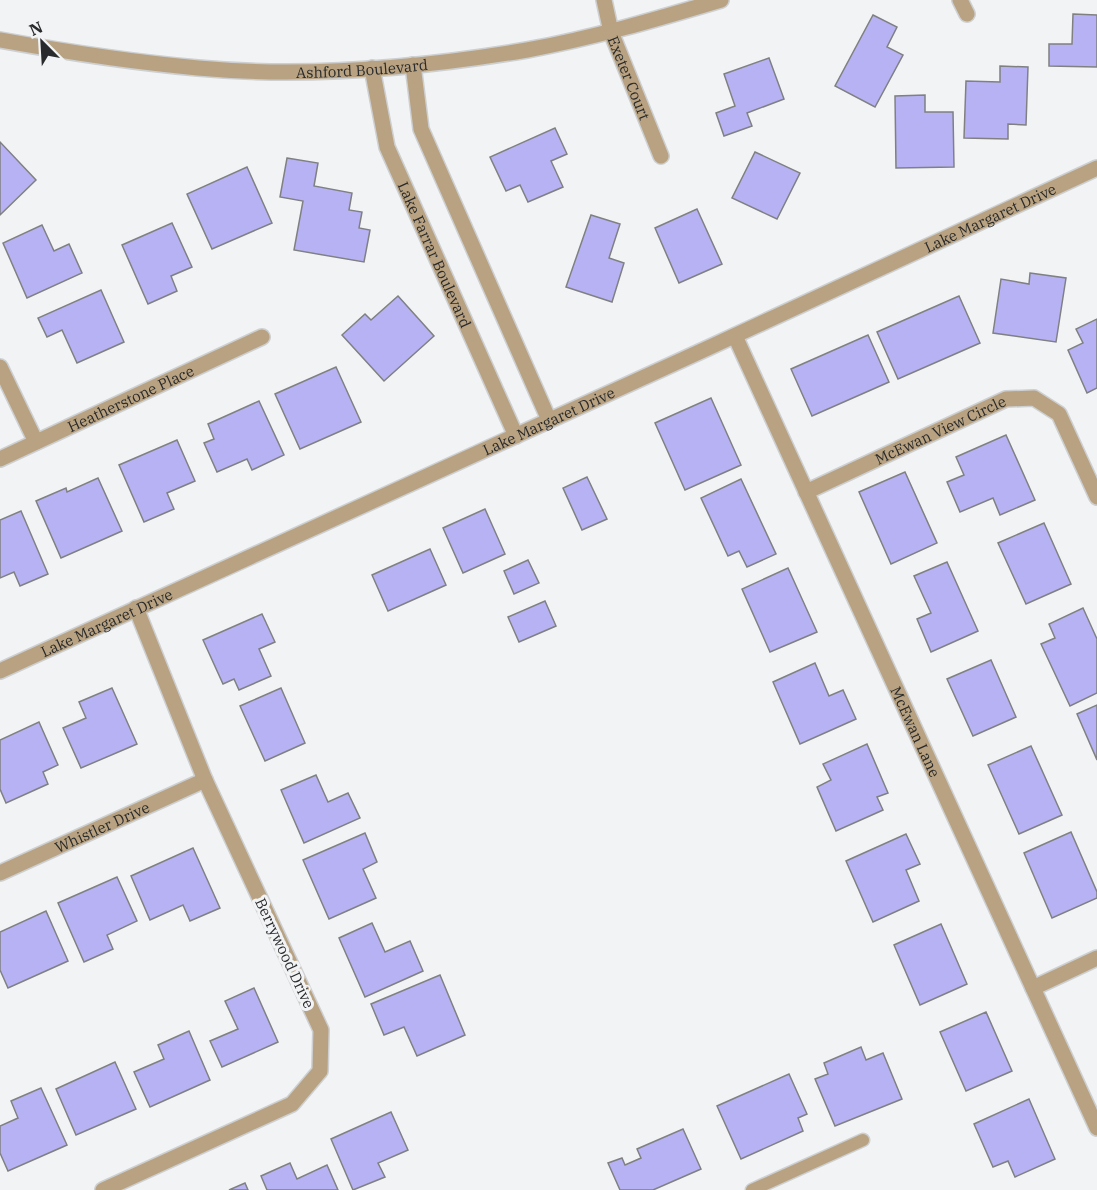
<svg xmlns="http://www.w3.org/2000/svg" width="1097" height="1190" font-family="'IBM Plex Serif',serif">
	<rect width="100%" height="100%" fill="#f1f3f5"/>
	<g fill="#b6b2f4" stroke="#808083" stroke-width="1.5">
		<path d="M1073,14L1097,15V67L1049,66V44H1072Z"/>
		<path d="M873,15L897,27L887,47L903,55L875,107L835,86Z"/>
		<path d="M769,58L784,99L747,113L752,126L724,136L716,113L735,106L724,74Z"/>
		<path d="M1000,66L1028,67L1026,125L1008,124V139L964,138L966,81L1000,82Z"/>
		<path d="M925,95V112H953L954,167L896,168L895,96Z"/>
		<path d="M555,128L567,154L551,161L563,187L528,202L520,185L506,191L490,157Z"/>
		<path d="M0,142L36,180L0,215Z"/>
		<path d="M755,152L800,173L777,219L732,198Z"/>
		<path d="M287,158L318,163L314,186L352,193L349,210L362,212L359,228L370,230L364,262L294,250L303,201L280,197Z"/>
		<path d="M247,167L272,223L212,249L187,194Z"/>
		<path d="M697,209L722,264L679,283L655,228Z"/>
		<path d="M591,215L620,224L609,258L624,263L612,302L566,287Z"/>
		<path d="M172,223L192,267L171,276L177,291L148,304L122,245Z"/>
		<path d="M42,225L54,251L69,244L82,273L27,298L3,243Z"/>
		<path d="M1030,273L1066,278L1056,342L993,333L1001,279L1029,284Z"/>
		<path d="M101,290L124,342L77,363L62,330L47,337L38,318Z"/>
		<path d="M398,296L434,336L384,381L342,335L365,314L371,320Z"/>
		<path d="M959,296L980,343L898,379L877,332Z"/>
		<path d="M1097,319V388L1087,393L1068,350L1083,343L1076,329Z"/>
		<path d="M868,335L889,382L812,416L791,369Z"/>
		<path d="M336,367L361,422L300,449L275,394Z"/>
		<path d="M711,398L741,465L685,490L655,423Z"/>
		<path d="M259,401L284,455L252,470L247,459L217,472L204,443L214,439L208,424Z"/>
		<path d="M1006,435L1035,500L1000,515L993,498L960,512L947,482L964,475L956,457Z"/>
		<path d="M177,440L195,481L167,493L174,509L144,522L119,465Z"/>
		<path d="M905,472L937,543L891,564L859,492Z"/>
		<path d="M587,477L607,519L582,530L563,488Z"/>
		<path d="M98,478L122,531L61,558L36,501L66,488L67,492Z"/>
		<path d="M741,479L776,554L747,567L739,551L728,556L701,498Z"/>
		<path d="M485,509L505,554L463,573L443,528Z"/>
		<path d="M21,511L48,574L20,586L14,572L0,578V520Z"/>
		<path d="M1044,523L1071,584L1026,604L998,543Z"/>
		<path d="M430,549L446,585L388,611L372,575Z"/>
		<path d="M528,560L539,583L514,594L504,571Z"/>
		<path d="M947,562L978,631L931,652L917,619L931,613L914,576Z"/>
		<path d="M788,568L817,632L770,652L742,589Z"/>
		<path d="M545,601L556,626L519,642L508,617Z"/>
		<path d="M1083,608L1097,639V693L1070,706L1041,644L1055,638L1049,624Z"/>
		<path d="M262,614L275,642L259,649L271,676L239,690L234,679L223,684L203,640Z"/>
		<path d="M991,660L1016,717L973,736L947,679Z"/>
		<path d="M815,663L829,696L843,690L856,719L800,744L773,682Z"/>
		<path d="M112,688L137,744L81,768L63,728L86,718L79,702Z"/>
		<path d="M281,688L305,743L265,761L240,706Z"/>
		<path d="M1097,705V760L1077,714Z"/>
		<path d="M39,722L58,765L43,772L48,784L6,803L0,789V740Z"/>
		<path d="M867,744L888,793L877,797L883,810L836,831L817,787L831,780L823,764Z"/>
		<path d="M1031,746L1062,815L1019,834L988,765Z"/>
		<path d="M316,775L328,802L348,793L360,818L304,843L281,790Z"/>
		<path d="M1071,832L1097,892V898L1052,918L1024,853Z"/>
		<path d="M365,833L377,862L363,869L376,898L329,919L303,860Z"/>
		<path d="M906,834L920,864L906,870L919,901L873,922L846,861Z"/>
		<path d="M193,848L220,908L190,921L183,905L150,920L131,876Z"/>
		<path d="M117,877L137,921L107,935L113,949L84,962L58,903Z"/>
		<path d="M46,911L68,961L8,988L0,970V932Z"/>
		<path d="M372,923L385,952L410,941L423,971L365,997L339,938Z"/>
		<path d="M941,924L967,984L920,1005L894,945Z"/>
		<path d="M440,975L465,1035L417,1056L404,1027L384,1035L371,1004Z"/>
		<path d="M254,988L278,1042L222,1067L210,1041L238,1029L225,1001Z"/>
		<path d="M986,1012L1012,1071L966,1091L940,1032Z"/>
		<path d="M189,1031L210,1080L150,1107L134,1072L164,1059L158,1045Z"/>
		<path d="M861,1047L866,1060L883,1053L902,1099L835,1126L815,1079L828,1074L824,1063Z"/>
		<path d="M115,1062L136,1109L76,1135L56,1089Z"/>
		<path d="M789,1074L807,1114L798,1118L803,1131L741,1159L717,1106Z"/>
		<path d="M41,1088L67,1145L8,1171L0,1153V1126L18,1118L11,1101Z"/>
		<path d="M1029,1099L1055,1159L1015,1177L1008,1161L993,1167L974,1124Z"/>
		<path d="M391,1112L408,1150L378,1163L385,1177L353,1190L331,1139Z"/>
		<path d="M683,1129L701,1169L653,1190H620L608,1163L622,1158L625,1165L641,1158L637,1149Z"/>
		<path d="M290,1163L297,1179L327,1165L338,1190H267L261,1176Z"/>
		<path d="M245,1183L248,1190H229Z"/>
	</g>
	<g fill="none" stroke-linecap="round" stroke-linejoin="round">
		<defs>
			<path id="service" d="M752,1190L863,1140"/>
			<g id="minor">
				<path id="s1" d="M604,0L611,32L661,156"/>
				<path d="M960,0L967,14"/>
				<path id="s2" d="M735,336L1097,1128"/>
				<path d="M0,367L36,442"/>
				<path id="s3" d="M0,459L262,337"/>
				<path id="s4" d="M806,492L1006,399L1034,398L1059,414L1097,497"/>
				<path id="s5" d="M0,873L205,780"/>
				<path d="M1033,988L1097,958"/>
				<path d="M103,1190L292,1104L320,1071L321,1030L205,780L136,608"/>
			</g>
			<g id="tertiary">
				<path id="s6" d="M0,40C66,52 131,62 198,68C307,78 420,68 527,50C593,38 657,19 721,0"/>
				<path d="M413,65L421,129L549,420"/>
				<path id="s7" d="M372,68L387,147L516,436"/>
				<path id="s8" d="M0,671L708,348L1097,168"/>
			</g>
		</defs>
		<use href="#service" stroke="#cdcfd1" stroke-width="15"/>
		<use href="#minor" stroke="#cdcfd1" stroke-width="18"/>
		<use href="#tertiary" stroke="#cdcfd1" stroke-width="18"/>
		<use href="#service" stroke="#b8a281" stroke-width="12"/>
		<use href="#minor" stroke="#b8a281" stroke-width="15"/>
		<use href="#tertiary" stroke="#b8a281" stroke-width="15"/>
	</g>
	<g text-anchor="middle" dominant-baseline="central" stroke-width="6" stroke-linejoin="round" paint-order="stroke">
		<g font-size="15" fill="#292a2b" stroke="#f1f3f5">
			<text stroke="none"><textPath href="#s6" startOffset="364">Ashford Boulevard</textPath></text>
			<text stroke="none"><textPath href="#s1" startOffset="82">Exeter Court</textPath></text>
			<text stroke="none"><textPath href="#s8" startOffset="1089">Lake Margaret Drive</textPath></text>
			<text stroke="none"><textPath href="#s7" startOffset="198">Lake Farrar Boulevard</textPath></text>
			<text stroke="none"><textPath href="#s3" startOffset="144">Heatherstone Place</textPath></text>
			<text stroke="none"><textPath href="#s8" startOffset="603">Lake Margaret Drive</textPath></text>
			<text stroke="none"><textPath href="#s4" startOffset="148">McEwan View Circle</textPath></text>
			<text stroke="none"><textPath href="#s8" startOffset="117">Lake Margaret Drive</textPath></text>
			<text stroke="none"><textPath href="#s2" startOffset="435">McEwan Lane</textPath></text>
			<text stroke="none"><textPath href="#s5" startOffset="112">Whistler Drive</textPath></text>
			<text transform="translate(285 953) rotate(65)">Berrywood Drive</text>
		</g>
	</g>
	<g transform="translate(42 42) rotate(336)" stroke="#f1f3f5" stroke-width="4.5" paint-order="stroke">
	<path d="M0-4.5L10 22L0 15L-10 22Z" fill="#292a2b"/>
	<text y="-9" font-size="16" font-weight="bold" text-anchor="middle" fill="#292a2b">N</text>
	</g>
</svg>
